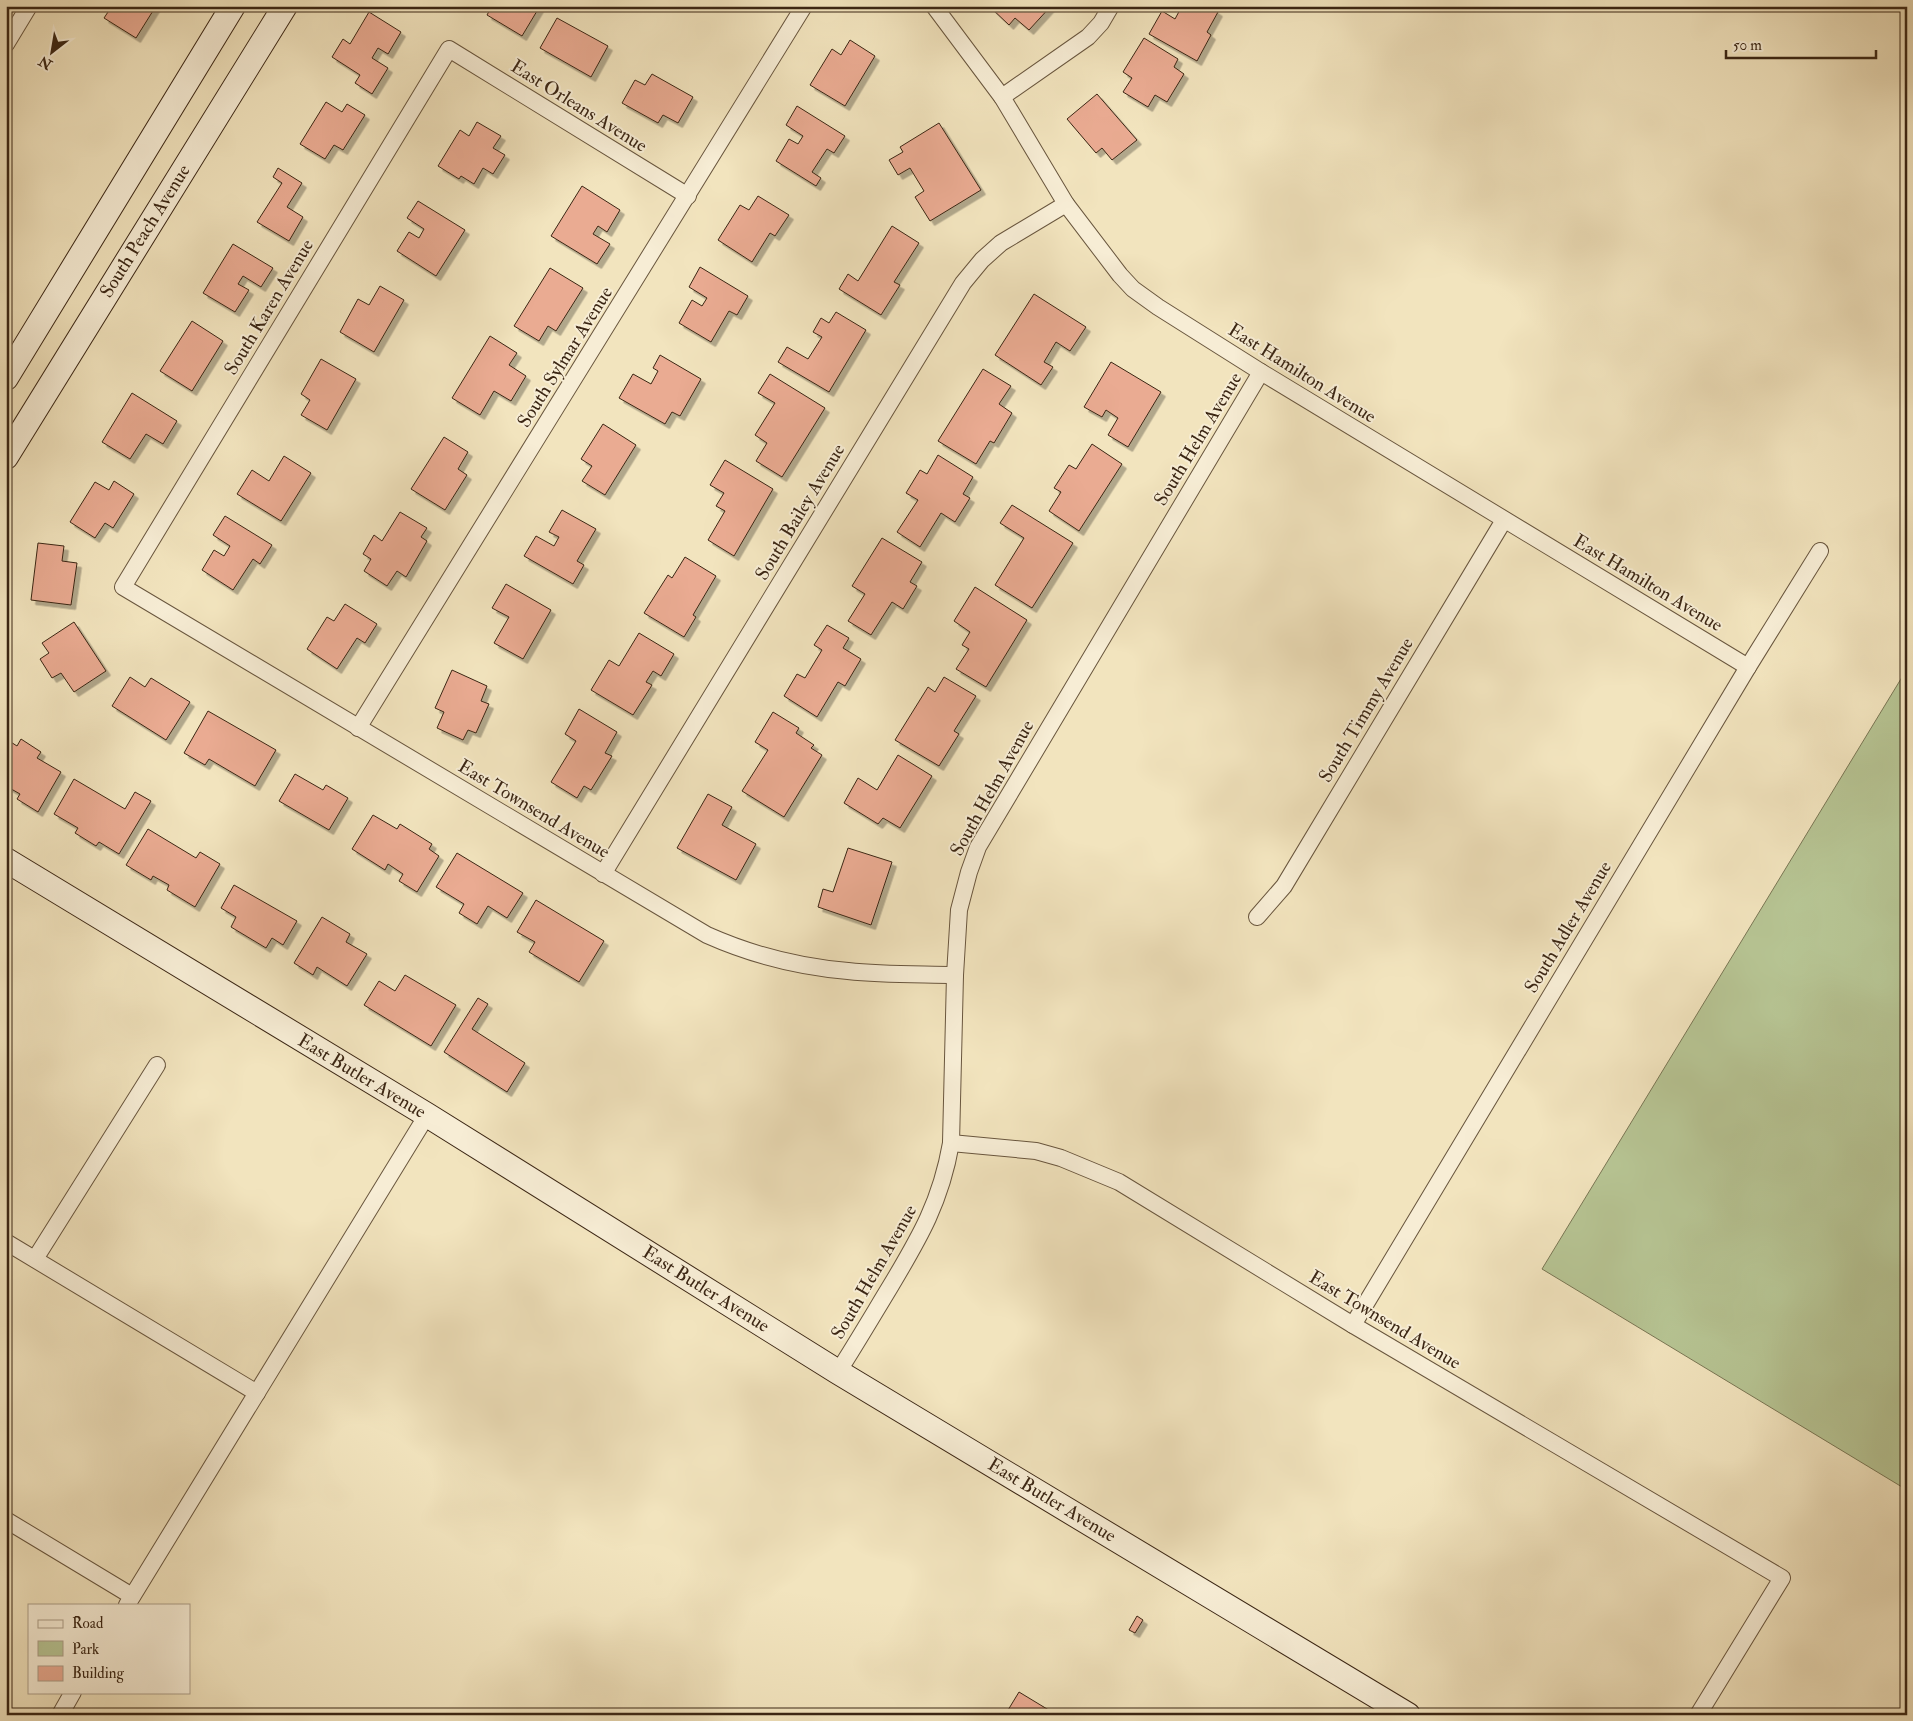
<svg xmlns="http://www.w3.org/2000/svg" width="1913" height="1721" font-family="'IM FELL Double Pica',serif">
	<defs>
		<filter id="shadow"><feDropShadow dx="4.5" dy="4.5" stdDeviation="0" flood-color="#0004"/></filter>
	</defs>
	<rect width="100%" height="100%" fill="#f2e4be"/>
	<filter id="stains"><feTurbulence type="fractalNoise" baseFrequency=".004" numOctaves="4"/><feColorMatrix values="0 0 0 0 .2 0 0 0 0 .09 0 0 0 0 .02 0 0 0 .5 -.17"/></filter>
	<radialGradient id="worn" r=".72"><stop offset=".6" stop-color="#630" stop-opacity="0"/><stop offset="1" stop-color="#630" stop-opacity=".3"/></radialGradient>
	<path fill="#b7c594" stroke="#797654" d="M1907,669V1490L1542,1269Z"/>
	<g fill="#eaab92" stroke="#3b2614" filter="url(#shadow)">
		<path d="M112,6H156L136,38L104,18Z"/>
		<path d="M492,6H540L522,36L487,15Z"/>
		<path d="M989,6H1051L1029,30L1015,18L1009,25Z"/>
		<path d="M1182,6H1209L1218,12L1207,32L1211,35L1197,61L1149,34L1162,11L1175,19Z"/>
		<path d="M369,12L401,32L388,54L378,48L372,58L388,68L372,94L355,83L360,75L332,57L343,39L350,44Z"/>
		<path d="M557,18L608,46L591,77L540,48Z"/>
		<path d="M1144,38L1178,59L1174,67L1184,74L1167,102L1155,95L1148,107L1123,92L1132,78L1123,72Z"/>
		<path d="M850,40L875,56L845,106L810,85L832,49L841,55Z"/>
		<path d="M652,74L693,97L678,123L663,115L658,123L622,103L635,80L645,85Z"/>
		<path d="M1097,94L1137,140L1112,160L1102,148L1096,153L1067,119Z"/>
		<path d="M326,102L342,112L347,104L365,115L343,150L334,145L325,159L300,144Z"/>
		<path d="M797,106L845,136L834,153L827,149L812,172L821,178L816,186L776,161L789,139L798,144L803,136L786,125Z"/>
		<path d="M477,122L501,136L493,148L505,155L493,174L483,168L474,184L461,176L459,179L438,166L460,130L469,136Z"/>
		<path d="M939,123L981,190L930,221L915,197L924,191L910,168L898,175L889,160L903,152L900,147Z"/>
		<path d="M278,168L302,183L287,207L303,217L289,241L257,222L282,183L273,177Z"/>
		<path d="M582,186L620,210L607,232L598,226L593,234L610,244L597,264L551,236Z"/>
		<path d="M758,196L789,215L775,236L770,233L752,262L718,240L740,205L749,210Z"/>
		<path d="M418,201L465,230L436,276L397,251L409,232L419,238L424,229L407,218Z"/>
		<path d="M892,226L919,243L894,282L900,285L881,315L839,289L848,274L858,281Z"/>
		<path d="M233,244L273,268L261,287L243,276L238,284L249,290L235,312L203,293Z"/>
		<path d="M700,267L748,296L737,315L729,311L711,342L679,323L692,300L702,306L707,298L689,287Z"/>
		<path d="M550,268L583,288L556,331L548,326L539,341L514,326Z"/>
		<path d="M380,286L404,300L374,352L340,332L358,299L369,305Z"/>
		<path d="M1034,294L1086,327L1070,351L1056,342L1044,362L1053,367L1041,385L995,355Z"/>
		<path d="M836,312L866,330L829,392L778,362L787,347L808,359L822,337L813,332L821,318L829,323Z"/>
		<path d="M192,321L223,341L192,391L160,371Z"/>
		<path d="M490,336L517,353L509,365L526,376L511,401L494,391L480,415L452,398Z"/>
		<path d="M660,355L701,379L680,416L672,412L665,424L619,398L633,374L651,384L658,371L653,368Z"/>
		<path d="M321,359L356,379L327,430L301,415L310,400L301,394Z"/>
		<path d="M1111,362L1161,392L1128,447L1108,435L1118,418L1106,410L1102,417L1084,407Z"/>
		<path d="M983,369L1011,386L999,404L1012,413L994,443L990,441L976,464L938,441Z"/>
		<path d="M770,374L825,408L782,477L756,461L767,443L755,435L775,403L758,393Z"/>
		<path d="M132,393L177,421L163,444L146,434L130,459L102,442Z"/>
		<path d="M603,424L636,445L605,495L582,481L592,466L581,459Z"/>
		<path d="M444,437L468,452L458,469L467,475L445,510L411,489Z"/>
		<path d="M1092,444L1122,464L1079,531L1049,511L1061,492L1054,488L1069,465L1076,469Z"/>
		<path d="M938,455L973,477L963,494L970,498L955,522L941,513L920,547L897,532L918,500L906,493L920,470L927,474Z"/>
		<path d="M284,456L311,473L281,521L237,494L252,470L269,481Z"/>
		<path d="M725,460L773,489L734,556L708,540L725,511L716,506L724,493L710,485Z"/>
		<path d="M114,481L134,494L113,528L105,523L95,538L70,522L95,482L109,490Z"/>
		<path d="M1012,505L1073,543L1032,608L995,585L1024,538L1000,523Z"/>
		<path d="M562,510L596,529L577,561L584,565L573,584L524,556L536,536L554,546L559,537L549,532Z"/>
		<path d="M400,512L427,528L421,537L427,541L406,577L397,571L387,586L364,571L371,559L363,554L374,535L382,541Z"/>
		<path d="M225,516L272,545L260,564L253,559L233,590L202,570L214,550L224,556L230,546L213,535Z"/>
		<path d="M882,538L922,562L910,582L917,586L903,609L892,602L871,635L848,621L865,594L852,586Z"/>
		<path d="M38,543L64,546L62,561L77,563L71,605L31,600Z"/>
		<path d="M685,557L716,576L693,615L696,617L684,637L644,613L668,575L672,578Z"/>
		<path d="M506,584L551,610L523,659L494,643L509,617L492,608Z"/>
		<path d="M975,587L1027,620L986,687L956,669L969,649L962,645L970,632L954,621Z"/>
		<path d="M345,604L377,624L365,643L357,638L337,669L307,649L327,617L334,621Z"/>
		<path d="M74,622L106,671L74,692L61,673L52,678L40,659L49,653L42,643Z"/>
		<path d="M827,625L849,638L843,648L861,659L845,686L838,682L817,717L784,696L797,674L805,678L822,650L814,645Z"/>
		<path d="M639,633L674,654L661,676L653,671L646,682L652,685L633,715L591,690L609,660L619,666Z"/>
		<path d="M452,670L487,686L481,701L489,704L476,733L468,730L463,740L437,728L444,712L435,708Z"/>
		<path d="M130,677L145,687L151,678L190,702L166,740L112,706Z"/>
		<path d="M944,677L976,696L954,731L959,734L939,766L895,740L928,687L935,692Z"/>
		<path d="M579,709L617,732L605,753L612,756L591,790L584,786L577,798L551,782L576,741L565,734Z"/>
		<path d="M208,711L276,750L255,786L209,759L205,765L184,753Z"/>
		<path d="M773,712L799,728L796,733L814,745L811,748L822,755L784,817L742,791L768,750L755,742Z"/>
		<path d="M6,739L17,746L21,739L41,752L37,758L61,772L38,812L17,799L20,794L6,786Z"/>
		<path d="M898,755L932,776L900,828L883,818L878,824L844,803L858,778L877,790Z"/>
		<path d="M295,774L323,790L326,785L348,798L329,830L279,801Z"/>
		<path d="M74,779L125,809L135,792L151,801L119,854L99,842L96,846L75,833L78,828L54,814Z"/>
		<path d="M708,794L732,807L722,825L756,844L736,880L677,848Z"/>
		<path d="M373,815L397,829L400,824L432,844L429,849L439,856L417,892L399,881L403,874L388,864L385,870L352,849Z"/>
		<path d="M148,829L196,858L200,852L220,864L195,907L167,890L169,885L153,876L151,880L126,865Z"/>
		<path d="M848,848L892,862L871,925L818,907L823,889L833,892Z"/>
		<path d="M457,853L523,893L507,918L488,906L477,924L459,913L464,904L436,887Z"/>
		<path d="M234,885L297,921L283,945L272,938L266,948L231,927L236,917L221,908Z"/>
		<path d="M536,900L604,941L579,982L529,952L535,942L517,932Z"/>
		<path d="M322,917L350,934L346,942L367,954L347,986L317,967L313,975L294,963Z"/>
		<path d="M405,975L456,1005L431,1046L364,1005L379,981L395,991Z"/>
		<path d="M478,998L488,1004L472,1029L525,1063L507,1092L444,1052Z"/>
		<path d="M1137,1616L1143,1620L1135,1633L1129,1630Z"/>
		<path d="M1019,1692L1057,1715H1005Z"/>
	</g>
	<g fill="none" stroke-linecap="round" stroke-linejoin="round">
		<defs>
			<g id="street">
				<path d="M934,6L1002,97L1066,204L1120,275L1133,289L1158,307L1261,372L1748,667"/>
				<path d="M6,44L29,6"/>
				<path d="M1002,97L1088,37L1101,23L1111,6"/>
				<path d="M688,196L449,49L123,587L707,935C752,955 799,967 848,971C883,975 920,974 955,975"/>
				<path d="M358,728L804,6"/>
				<path d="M603,874L963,283L982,260L1001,243L1066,204"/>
				<path d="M1257,917L1284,886L1504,520"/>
				<path d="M951,1143L1036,1151L1061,1158L1119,1182L1353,1325L1782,1578L1698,1715"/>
				<path d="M6,1242L257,1393"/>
				<path d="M35,1259L157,1065"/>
				<path d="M1353,1325L1748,667L1820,551"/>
				<path d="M838,1372C856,1344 873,1315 890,1287C920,1237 941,1201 951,1143L955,975L959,910L969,872L978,847L1261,372"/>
				<path d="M6,1520L132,1596"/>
				<path d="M127,1605L427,1115"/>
				<path d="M60,1715L73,1692"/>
			</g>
			<g id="secondary">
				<path d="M6,378L233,6"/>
				<path d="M6,457L285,6"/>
				<path d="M6,860L427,1115L838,1372L1408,1715"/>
			</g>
		</defs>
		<use href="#street" stroke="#69563e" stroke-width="18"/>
		<use href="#secondary" stroke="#3b2614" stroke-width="26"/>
		<use href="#street" stroke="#f7edd5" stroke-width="16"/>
		<use href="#secondary" stroke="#f7edd5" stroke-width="24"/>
	</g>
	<g text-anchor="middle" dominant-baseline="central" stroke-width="4" stroke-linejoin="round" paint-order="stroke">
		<g font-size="19" fill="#3b2614" stroke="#f7edd5">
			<text transform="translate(579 106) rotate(32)">East Orleans Avenue</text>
			<text transform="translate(145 231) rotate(-58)">South Peach Avenue</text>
			<text transform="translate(269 307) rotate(-59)">South Karen Avenue</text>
			<text transform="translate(565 357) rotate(-58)">South Sylmar Avenue</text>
			<text transform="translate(1302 373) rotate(32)">East Hamilton Avenue</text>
			<text transform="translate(1198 439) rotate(-59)">South Helm Avenue</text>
			<text transform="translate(800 512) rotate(-59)">South Bailey Avenue</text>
			<text transform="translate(1648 583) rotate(31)">East Hamilton Avenue</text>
			<text transform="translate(1366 710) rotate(-59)">South Timmy Avenue</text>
			<text transform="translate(992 788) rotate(-61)">South Helm Avenue</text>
			<text transform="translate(534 809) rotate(31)">East Townsend Avenue</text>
			<text transform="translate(1568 927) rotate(-59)">South Adler Avenue</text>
			<text transform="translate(362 1076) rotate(31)">East Butler Avenue</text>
			<text transform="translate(874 1272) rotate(-60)">South Helm Avenue</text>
			<text transform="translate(706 1289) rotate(32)">East Butler Avenue</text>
			<text transform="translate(1385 1320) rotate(31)">East Townsend Avenue</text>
			<text transform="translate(1052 1500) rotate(31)">East Butler Avenue</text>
		</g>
	</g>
	<rect width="1913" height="1721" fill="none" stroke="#f2e4be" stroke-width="25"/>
	<rect x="8" y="8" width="1898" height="1706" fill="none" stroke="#3b2614" stroke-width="2.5"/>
	<rect x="12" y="12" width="1888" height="1696" fill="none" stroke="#3b2614"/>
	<rect x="28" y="1604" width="162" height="90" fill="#f7edd5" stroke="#ac9d88"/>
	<rect x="38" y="1620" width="25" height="8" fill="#f7edd5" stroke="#ac9d88"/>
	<text x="72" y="1628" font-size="15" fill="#3b2614">Road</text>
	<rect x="38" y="1641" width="25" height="15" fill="#b7c594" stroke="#ac9d88"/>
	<text x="72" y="1654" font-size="15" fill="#3b2614">Park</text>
	<rect x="38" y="1666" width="25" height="15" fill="#eaab92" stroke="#ac9d88"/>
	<text x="72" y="1678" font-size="15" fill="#3b2614">Building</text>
	<g transform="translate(52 52) rotate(211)" stroke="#f7edd5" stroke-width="4" paint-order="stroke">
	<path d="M0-4L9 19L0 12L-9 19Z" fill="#3b2614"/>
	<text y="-8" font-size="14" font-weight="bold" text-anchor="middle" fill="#3b2614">N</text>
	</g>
	<path d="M1726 50v8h150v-8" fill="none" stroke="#3b2614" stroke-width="2.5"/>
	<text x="1733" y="50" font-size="15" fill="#3b2614" stroke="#f7edd5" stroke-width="4" paint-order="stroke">50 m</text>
	<rect width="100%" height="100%" filter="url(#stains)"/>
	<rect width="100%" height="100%" fill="url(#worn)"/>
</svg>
